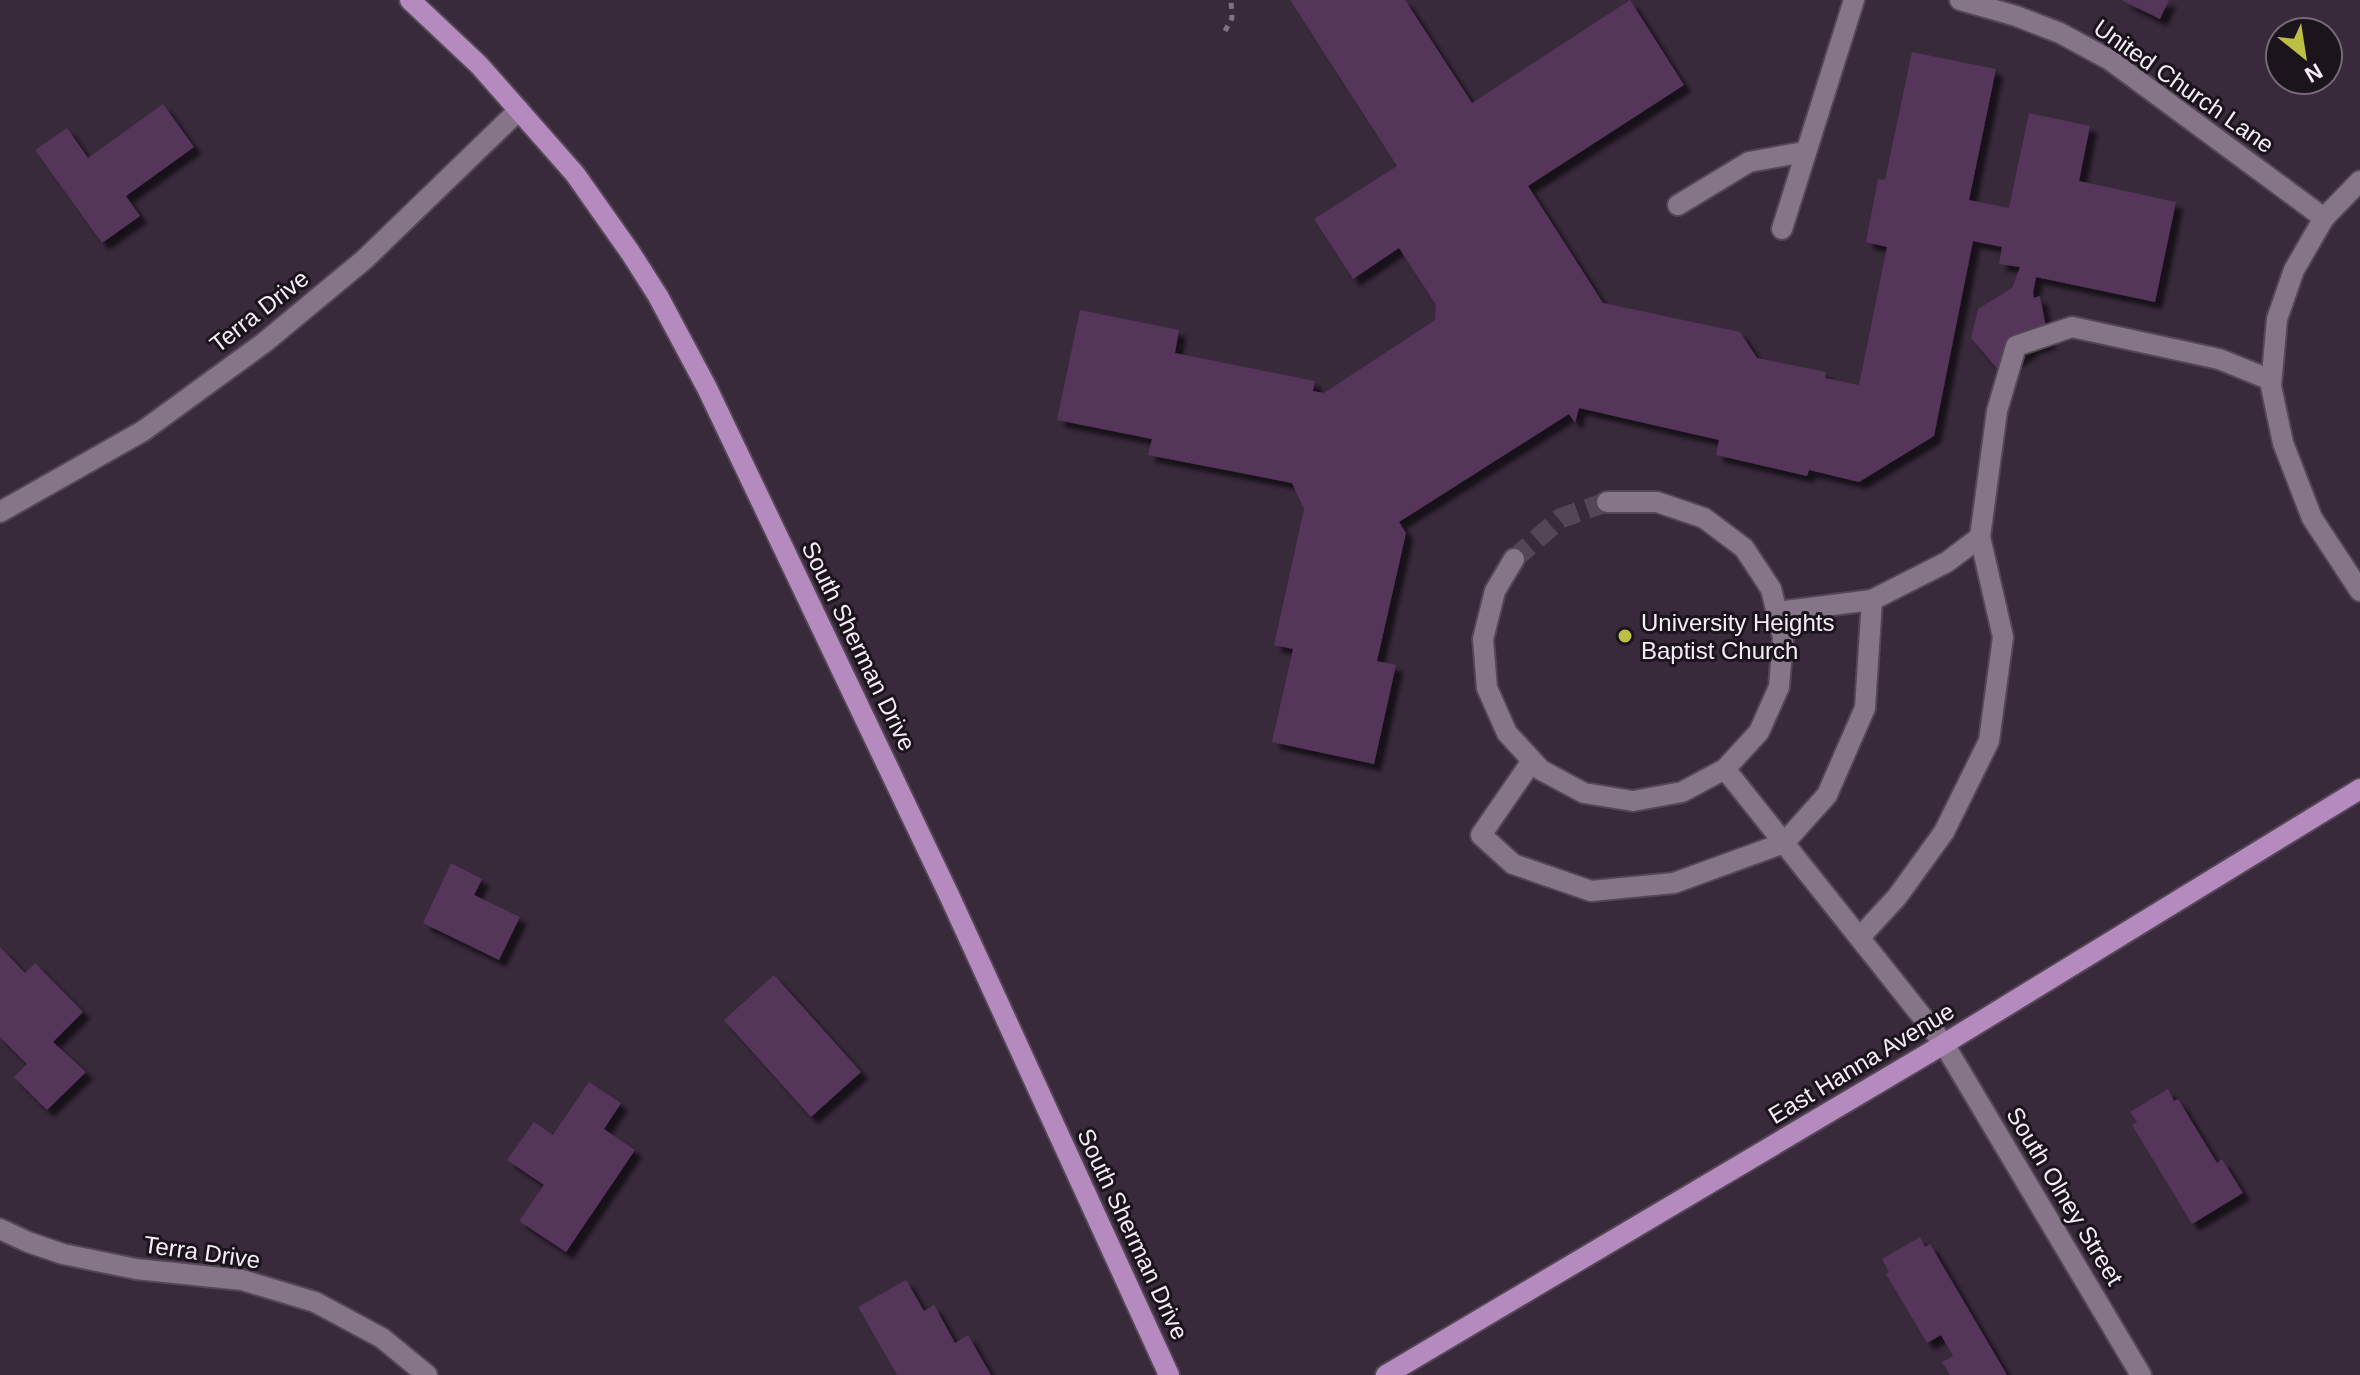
<svg xmlns="http://www.w3.org/2000/svg" width="2360" height="1375" font-family="Arial,sans-serif">
	<defs>
		<filter id="shadow"><feDropShadow dx="7" dy="7" stdDeviation="2" flood-color="#0009"/></filter>
	</defs>
	<rect width="100%" height="100%" fill="#38293b"/>
	<g fill="#54355a" filter="url(#shadow)">
		<path d="M1290,0H1405L1472,103L1630,0L1684,85L1528,186L1603,303L1740,332L1757,358L1826,372L1825,378L1859,385L1887,247L1866,242L1878,179L1885,180L1912,52L1996,69L1969,200L2009,208L2029,113L2090,126L2079,181L2176,202L2155,302L2036,277L2033,293L2034,298L2040,296L2049,342L2033,347L2000,372L1971,338L1978,309L2012,288L2020,267L1999,264L2002,247L1973,241L1934,436L1859,482L1809,470L1807,476L1716,455L1719,440L1579,408L1575,423L1569,414L1399,522L1406,533L1377,661L1396,665L1374,764L1272,742L1293,649L1274,645L1304,509L1292,483L1148,455L1152,439L1057,420L1080,310L1179,330L1175,353L1315,381L1313,391L1324,393L1435,320L1436,305L1399,248L1353,279L1314,219L1397,166Z"/>
		<path d="M2121,0H2169L2160,19Z"/>
		<path d="M163,104L194,147L126,196L140,216L102,243L35,150L67,128L88,158Z"/>
		<path d="M451,863L482,879L474,895L520,917L499,960L423,923Z"/>
		<path d="M0,947L25,973L35,963L83,1012L53,1042L86,1072L47,1110L14,1077L27,1064L0,1037Z"/>
		<path d="M774,975L861,1072L811,1117L724,1020Z"/>
		<path d="M589,1082L621,1103L604,1129L635,1150L566,1252L519,1221L544,1185L507,1160L534,1122L553,1135Z"/>
		<path d="M2168,1089L2174,1101L2178,1099L2217,1163L2222,1159L2243,1193L2192,1224L2132,1125L2137,1122L2130,1112Z"/>
		<path d="M1920,1237L1925,1247L1930,1244L2007,1375H1950L1942,1362L1953,1356L1941,1335L1927,1343L1886,1274L1889,1272L1882,1259Z"/>
		<path d="M906,1280L924,1311L934,1305L955,1343L968,1335L991,1375H897L858,1307Z"/>
	</g>
	<g fill="none" stroke-linecap="round" stroke-linejoin="round">
		<path stroke="#544657" stroke-width="20" stroke-dasharray="20 10" stroke-linecap="butt" d="M1514,559L1561,518L1607,502"/>
		<defs>
			<g id="minor">
				<path d="M1960,0L2016,16L2060,33L2110,60L2324,218"/>
				<path d="M2360,181L2324,218L2294,270L2277,319L2271,386L2283,443L2312,518L2360,591"/>
				<path d="M1678,205L1749,162L1804,152"/>
				<path d="M1782,229L1854,0"/>
				<path d="M0,512L143,431L265,342L365,259L519,110"/>
				<path d="M1514,559L1495,591L1483,639L1487,688L1507,733L1541,770L1584,793L1633,801L1682,792L1725,769L1759,732L1779,687L1783,637L1771,589L1744,548L1704,518L1657,502H1607"/>
				<path d="M1777,612L1872,600L1947,562L1980,537L1997,411L2016,346L2072,327L2219,359L2271,380"/>
				<path d="M1532,761L1481,835L1513,864L1591,891L1674,883L1784,843L1827,795L1865,708L1872,600"/>
				<path d="M1725,769L1944,1044L2141,1375"/>
				<path d="M1860,937L1897,897L1944,832L1989,741L2003,637L1980,537"/>
				<path d="M0,1229L28,1242L63,1254L136,1269L242,1280L315,1302L382,1338L427,1375"/>
			</g>
			<g id="major">
				<path d="M410,0L479,65L575,174L630,252L658,296L707,388L949,895L1169,1375"/>
				<path d="M1386,1375L1944,1044L2360,789"/>
			</g>
		</defs>
		<use href="#minor" stroke="#534655" stroke-width="24"/>
		<use href="#major" stroke="#534655" stroke-width="24"/>
		<path stroke="#7e7181" stroke-width="5" stroke-dasharray="6 6" stroke-linecap="butt" d="M1225,31L1232,18L1231,0"/>
		<use href="#minor" stroke="#867489" stroke-width="20"/>
		<use href="#major" stroke="#b58abe" stroke-width="20"/>
	</g>
	<circle fill="#bcbf44" stroke="#1b141d" stroke-width="3" cx="1625" cy="636" r="8"/>
	<g text-anchor="middle" dominant-baseline="central" stroke-width="6" stroke-linejoin="round" paint-order="stroke">
		<g font-size="24" fill="#f6ecf8" stroke="#1b141d">
			<text transform="translate(2184 86) rotate(35)">United Church Lane</text>
			<text transform="translate(259 311) rotate(-38)">Terra Drive</text>
			<text transform="translate(859 646) rotate(64)">South Sherman Drive</text>
			<text transform="translate(1861 1063) rotate(-31)">East Hanna Avenue</text>
			<text transform="translate(2065 1196) rotate(59)">South Olney Street</text>
			<text transform="translate(1133 1234) rotate(65)">South Sherman Drive</text>
			<text transform="translate(202 1252) rotate(8)">Terra Drive</text>
		</g>
		<g font-size="24" fill="#f6ecf8" stroke="#1b141d" text-anchor="start">
			<text x="1641" y="622">University Heights<tspan x="1641" dy="28">Baptist Church</tspan></text>
		</g>
	</g>
	<g transform="translate(2304 56) rotate(150)"><circle r="38" fill="#1b141d" stroke="#736a75" stroke-width="2"/>
	<path d="M0-6L14 30L0 20L-14 30Z" fill="#bcbf44"/>
	<text y="-12" font-size="22" font-weight="bold" text-anchor="middle" fill="#f6ecf8">N</text>
	</g>
</svg>
